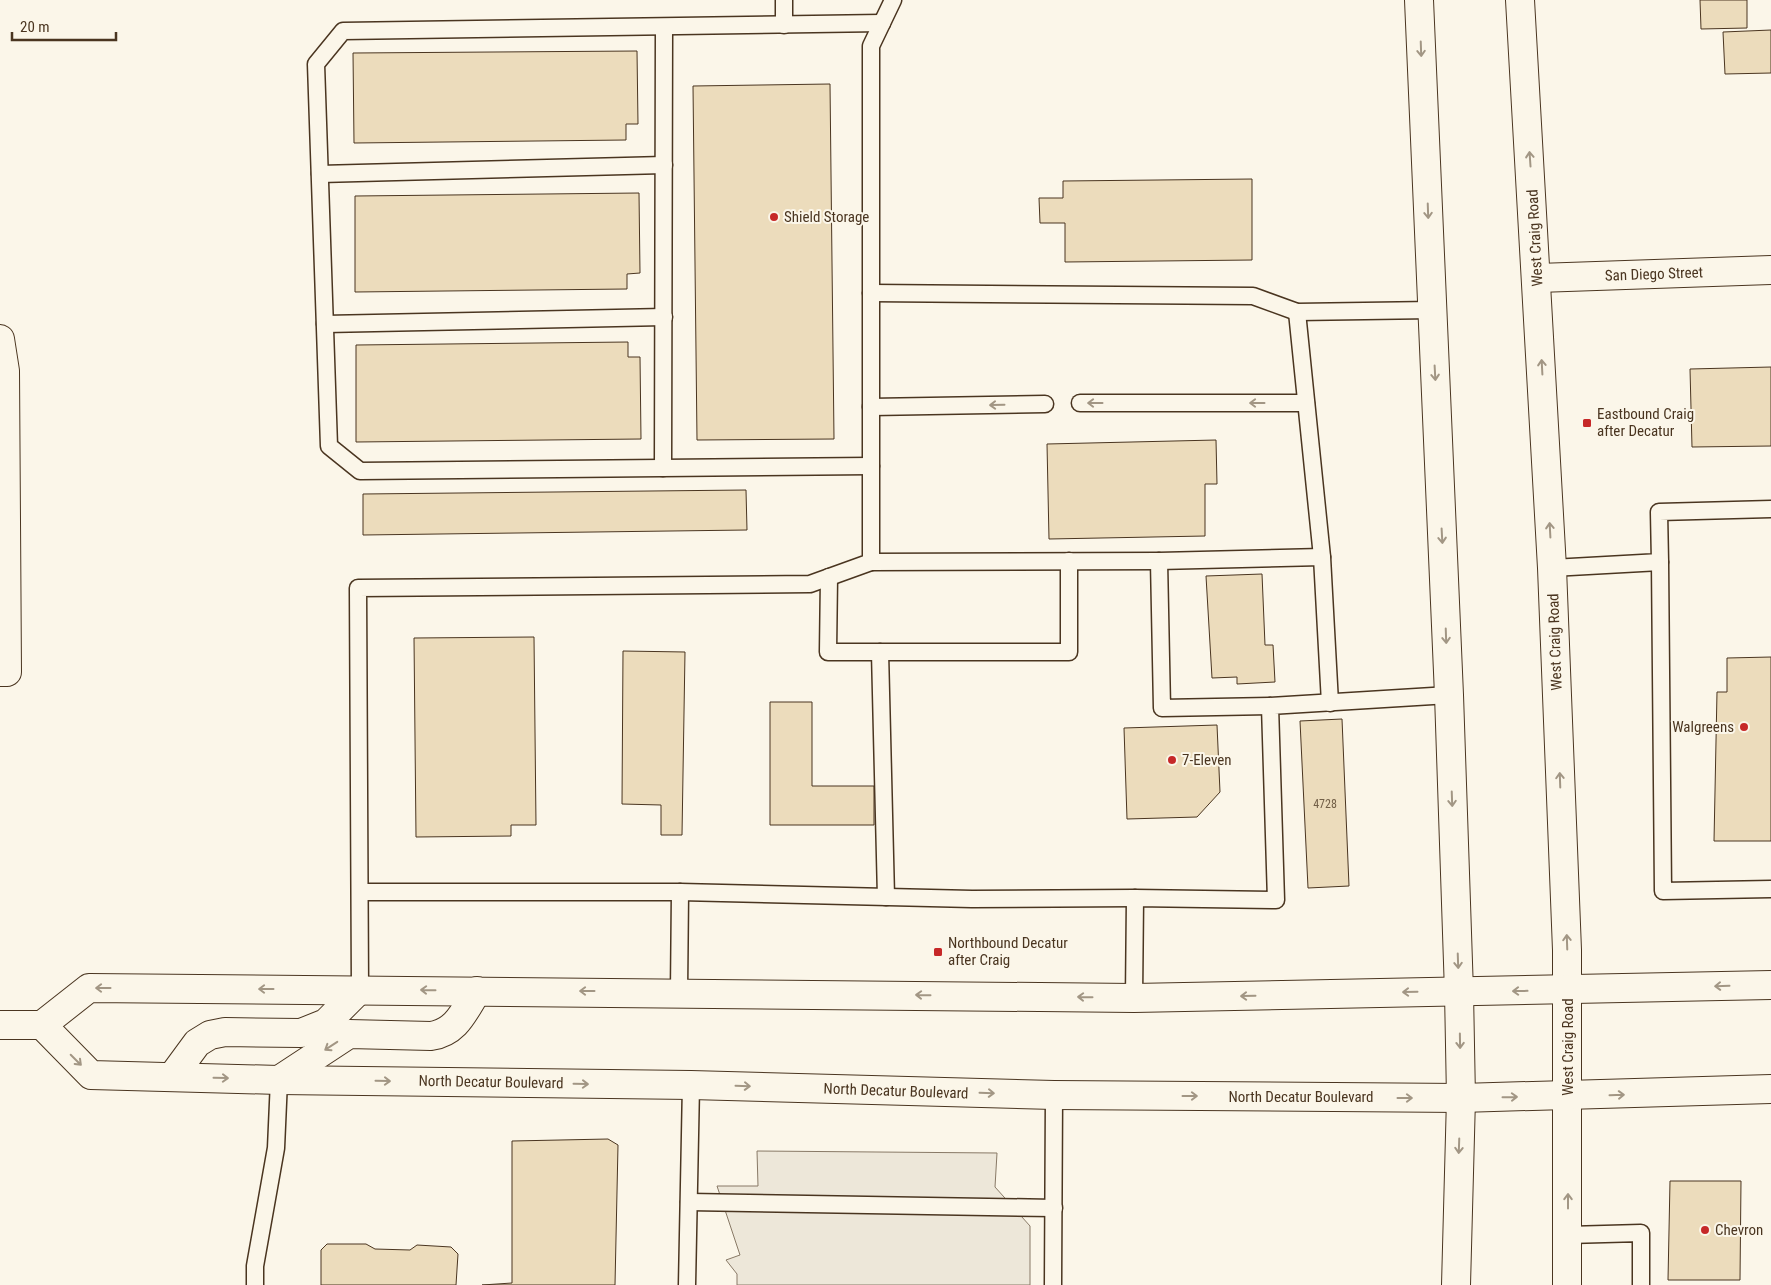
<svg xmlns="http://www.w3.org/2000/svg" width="1771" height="1285" font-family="'Roboto Condensed',sans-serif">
	<rect width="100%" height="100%" fill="#fbf6e9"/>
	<path fill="#ede7d9" stroke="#887966" d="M757,1151L997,1153L995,1187L1030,1226V1285H737V1274L726,1260L740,1255L717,1186H758Z"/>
	<g fill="#ecdcbc" stroke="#4a3520">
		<path d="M1700,0H1747V28L1701,29Z"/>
		<path d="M1771,30V73L1725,74L1723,32Z"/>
		<path d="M637,51L638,124H626V140L354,143L353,53Z"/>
		<path d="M830,84L834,439L697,440L693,86Z"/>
		<path d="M1252,179V260L1065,262V223H1040L1039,198H1063V181Z"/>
		<path d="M639,193L640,273L627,274V289L355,292V196Z"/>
		<path d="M628,342V357H640L641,439L356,442V345Z"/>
		<path d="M1771,367V446L1692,447L1690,369Z"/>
		<path d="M1216,440L1217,484H1205V536L1049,539L1047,444Z"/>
		<path d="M746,490L747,530L363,535V494Z"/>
		<path d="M1262,574L1265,645H1273L1275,682L1237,684V677L1212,678L1206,576Z"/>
		<path d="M534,637L536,825H511V836L416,837L414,638Z"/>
		<path d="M623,651L685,652L682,835H661V805L622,804Z"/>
		<path d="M1771,657V841H1714L1717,692H1727V658Z"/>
		<path d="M770,702H812V786H874V825H770Z"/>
		<path d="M1342,719L1349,886L1308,888L1300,721Z"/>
		<path d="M1217,725L1220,792L1197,817L1127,819L1124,728Z"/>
		<path d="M608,1139L618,1145L615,1285H482L512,1283V1141Z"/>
		<path d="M1670,1181H1741L1740,1280H1668Z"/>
		<path d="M327,1244H366L375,1249L410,1250L417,1245L451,1247L458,1254L456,1285H321V1250Z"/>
	</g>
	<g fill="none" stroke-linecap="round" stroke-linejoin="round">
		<defs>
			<g id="lane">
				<path d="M784,0V25"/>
				<path d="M320,174L664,165"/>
				<path d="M871,293L1253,296L1297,312L1432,310"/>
				<path d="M1297,312L1322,557"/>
				<path d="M325,324L664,317"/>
				<path d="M1080,403H1306"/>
				<path d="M871,407L1045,404"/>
				<path d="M871,466L360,471L329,446L316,64L343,31L882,23"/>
				<path d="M663,468L664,27"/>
				<path d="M1159,561L1162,708L1270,706"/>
				<path d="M871,562L1159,561L1322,557L1330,703"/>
				<path d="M1660,562L1663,891L1771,889"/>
				<path d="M1552,568L1660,562L1659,512L1771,509"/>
				<path d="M829,577L828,652H880L886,897"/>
				<path d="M880,652H1069V561"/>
				<path d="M360,892H680"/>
				<path d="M360,989L358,588L810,584L871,562V46L893,0"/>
				<path d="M679,992L680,892L972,899L1135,898"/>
				<path d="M1134,998L1135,898L1276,900L1270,706L1449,695"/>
				<path d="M689,1202L1054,1208"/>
				<path d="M1568,1235L1641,1233V1285"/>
				<path d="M255,1285V1266L276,1148L279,1080"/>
				<path d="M687,1285L691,1085"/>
				<path d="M1053,1285L1054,1095"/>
			</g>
			<g id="street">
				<path d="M1538,278L1771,270"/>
				<path d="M0,339L5,371L7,672H0"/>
			</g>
			<g id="primary">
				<path d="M1419,0L1449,695L1459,992L1461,1098L1456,1285"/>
				<path d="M1520,0L1552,568L1567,950V1285"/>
				<path d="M0,1025H42L89,988L1134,998L1771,985"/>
				<path d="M42,1025L91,1075L279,1080L691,1085L1054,1095L1461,1098L1771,1089"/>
				<path d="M172,1077L197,1043L210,1035L225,1032L301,1033L326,1023L360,989"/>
				<path d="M279,1080L349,1034L431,1036C457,1032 464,1011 477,991"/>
			</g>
		</defs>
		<use href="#lane" stroke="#4a3520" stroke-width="19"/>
		<use href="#street" stroke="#4a3520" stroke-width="30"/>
		<use href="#primary" stroke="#4a3520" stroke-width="30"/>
		<use href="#lane" stroke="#fbf6e9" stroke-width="16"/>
		<use href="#street" stroke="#fbf6e9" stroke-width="28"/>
		<use href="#primary" stroke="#fbf6e9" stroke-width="28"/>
	</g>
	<defs><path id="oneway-shaft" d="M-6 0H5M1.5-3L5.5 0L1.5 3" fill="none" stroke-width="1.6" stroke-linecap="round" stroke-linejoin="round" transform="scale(1.25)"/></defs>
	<g stroke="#a29684">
		<use href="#oneway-shaft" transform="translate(1421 49) rotate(88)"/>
		<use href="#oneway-shaft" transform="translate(1530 159) rotate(-94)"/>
		<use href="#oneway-shaft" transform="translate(1428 211) rotate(88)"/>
		<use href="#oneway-shaft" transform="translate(1542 367) rotate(-93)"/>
		<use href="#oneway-shaft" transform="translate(1435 373) rotate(87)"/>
		<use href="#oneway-shaft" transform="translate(1095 403) rotate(180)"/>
		<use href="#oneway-shaft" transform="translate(1257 403) rotate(180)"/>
		<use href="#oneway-shaft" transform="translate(997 405) rotate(179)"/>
		<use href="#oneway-shaft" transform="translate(1550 530) rotate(-93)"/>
		<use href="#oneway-shaft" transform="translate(1442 536) rotate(87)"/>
		<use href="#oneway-shaft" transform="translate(1446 636) rotate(88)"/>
		<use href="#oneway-shaft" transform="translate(1560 780) rotate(-92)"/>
		<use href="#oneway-shaft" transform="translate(1452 799) rotate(88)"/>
		<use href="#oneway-shaft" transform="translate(1567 942) rotate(-92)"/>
		<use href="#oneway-shaft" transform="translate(1458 961) rotate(88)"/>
		<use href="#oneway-shaft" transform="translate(1722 986) rotate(178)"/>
		<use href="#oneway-shaft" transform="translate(103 988) rotate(-180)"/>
		<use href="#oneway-shaft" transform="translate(266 989) rotate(-180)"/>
		<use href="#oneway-shaft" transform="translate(428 990) rotate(-179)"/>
		<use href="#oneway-shaft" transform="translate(587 991) rotate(-180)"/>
		<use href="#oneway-shaft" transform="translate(1520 991) rotate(179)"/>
		<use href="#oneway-shaft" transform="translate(1410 992) rotate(179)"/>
		<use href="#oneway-shaft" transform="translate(923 995) rotate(-179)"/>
		<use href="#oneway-shaft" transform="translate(1248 996) rotate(179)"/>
		<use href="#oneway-shaft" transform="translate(1085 997) rotate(-179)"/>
		<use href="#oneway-shaft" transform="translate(1460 1041) rotate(89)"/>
		<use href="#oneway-shaft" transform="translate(331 1046) rotate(147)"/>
		<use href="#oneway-shaft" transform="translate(76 1060) rotate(45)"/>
		<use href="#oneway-shaft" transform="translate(221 1078) rotate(1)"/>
		<use href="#oneway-shaft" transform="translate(383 1081) rotate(1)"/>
		<use href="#oneway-shaft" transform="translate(581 1084) rotate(1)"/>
		<use href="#oneway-shaft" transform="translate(743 1086) rotate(2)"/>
		<use href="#oneway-shaft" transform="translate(987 1093) rotate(2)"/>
		<use href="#oneway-shaft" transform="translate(1617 1095) rotate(-2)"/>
		<use href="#oneway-shaft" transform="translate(1190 1096)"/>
		<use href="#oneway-shaft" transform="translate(1510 1097) rotate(-1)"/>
		<use href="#oneway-shaft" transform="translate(1405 1098)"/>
		<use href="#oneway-shaft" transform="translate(1459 1146) rotate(92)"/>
		<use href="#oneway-shaft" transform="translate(1568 1201) rotate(-90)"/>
	</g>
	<g fill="#c62828" stroke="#fbf6e9" stroke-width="2">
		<circle cx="774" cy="217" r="5"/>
		<rect x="1582" y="418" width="10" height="10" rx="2.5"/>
		<circle cx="1744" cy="727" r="5"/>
		<circle cx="1172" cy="760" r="5"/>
		<rect x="933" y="947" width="10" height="10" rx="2.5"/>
		<circle cx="1705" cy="1230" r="5"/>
	</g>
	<g text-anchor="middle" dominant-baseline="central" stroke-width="4" stroke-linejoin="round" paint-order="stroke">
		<g font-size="12" fill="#725f47">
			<text x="1325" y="804">4728</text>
		</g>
		<g font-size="15" fill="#4a3520" stroke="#fbf6e9" text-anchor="start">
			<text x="784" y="217">Shield Storage</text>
			<text x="1597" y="414">Eastbound Craig<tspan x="1597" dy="17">after Decatur</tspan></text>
			<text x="1734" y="727" text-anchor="end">Walgreens</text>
			<text x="1182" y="760">7-Eleven</text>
			<text x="948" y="943">Northbound Decatur<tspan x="948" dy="17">after Craig</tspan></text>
			<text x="1715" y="1230">Chevron</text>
		</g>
		<g font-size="15" fill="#4a3520" stroke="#fbf6e9">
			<text transform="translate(1535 238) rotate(-93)">West Craig Road</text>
			<text transform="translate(1654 274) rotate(-2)">San Diego Street</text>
			<text transform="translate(1555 642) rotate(-92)">West Craig Road</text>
			<text transform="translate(1568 1047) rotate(-90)">West Craig Road</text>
			<text transform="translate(491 1082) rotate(1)">North Decatur Boulevard</text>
			<text transform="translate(896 1091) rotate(2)">North Decatur Boulevard</text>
			<text x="1301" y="1097">North Decatur Boulevard</text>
		</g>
	</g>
	<path d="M12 32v8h104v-8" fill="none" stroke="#4a3520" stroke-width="2.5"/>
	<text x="20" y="32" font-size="15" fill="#4a3520" stroke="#fbf6e9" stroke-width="4" paint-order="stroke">20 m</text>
</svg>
